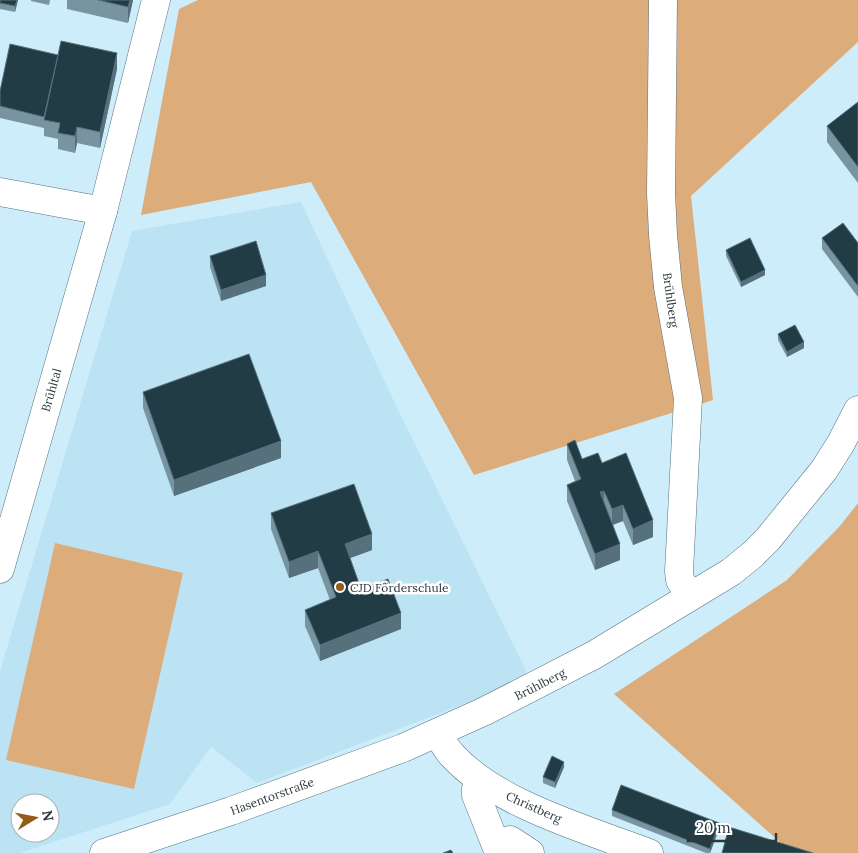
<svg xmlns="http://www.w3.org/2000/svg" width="858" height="853" font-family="Lora,serif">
	<rect width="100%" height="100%" fill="#ceedfa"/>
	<path fill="#bce3f4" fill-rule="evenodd" d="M301,202L391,395L530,679L257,783L211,747L170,804L20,853H0V671L132,231ZM20,803H50V833H20Z"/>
	<g fill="#ddac7b">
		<path d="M198,0H858V42L691,196L713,400L474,475L311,182L141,215L179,9Z"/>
		<path d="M858,503V853H792L614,694L787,580L840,526Z"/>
		<path d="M55,543L183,573L134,789L6,760Z"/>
	</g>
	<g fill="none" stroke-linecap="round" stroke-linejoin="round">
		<defs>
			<g id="minor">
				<path d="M663,0L661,193L663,235L668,287L688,398L679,571L680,580L690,596"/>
				<path d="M0,192L103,211"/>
				<path d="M0,569L103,211L156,0"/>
				<path d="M438,733C442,741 446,749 452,755C496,804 588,830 649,853"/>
				<path d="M480,781L476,789V795L499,853"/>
				<path d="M496,844L510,840L530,853"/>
				<path d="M104,853L231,811L403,748L485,711L594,655L731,572L752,555L768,539L824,470L841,443L858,410"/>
			</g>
		</defs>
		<use href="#minor" stroke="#55717c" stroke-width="29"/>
		<use href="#minor" stroke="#fff" stroke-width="28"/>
	</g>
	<g fill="#7894a0">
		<path d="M0,0H18L15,12L0,9Z"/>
		<path d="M31,0H50L49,5L31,1Z"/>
		<path d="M67,0H133L128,23L67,9Z"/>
		<path d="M117,69L100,148L77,143L75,153L58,149V139L44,136V128L0,118V91Z"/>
		<path d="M858,102V183L827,142V126Z"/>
		<path d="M822,238L858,243V297L822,249Z"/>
		<path d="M726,250L765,275L741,287L726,256Z"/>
		<path d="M210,256L266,286L221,301L210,267Z"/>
		<path d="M778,334L804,348L787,357L778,340Z"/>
		<path d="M143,392L281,458L174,496L143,408Z"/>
		<path d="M567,444L582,459L602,463L653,537L633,545L623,521L613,525L620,560L595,570L567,501V485L575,481L567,460Z"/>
		<path d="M271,513L372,550L350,558L361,589L401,629L320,661L305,626V610L330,600L318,568L289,578L271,529Z"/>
		<path d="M564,767L555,788L543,783V777Z"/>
		<path d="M612,810L719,829L710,853H706L612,816Z"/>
	</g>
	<g fill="#56717c">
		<path d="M17,0H18L15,12V6Z"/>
		<path d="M130,0H133L128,23V7Z"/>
		<path d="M117,53V69L100,148V132Z"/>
		<path d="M77,127V143L75,153V136Z"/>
		<path d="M765,270V275L741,287V282Z"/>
		<path d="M266,275V286L221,301V290Z"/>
		<path d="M804,342V348L787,357V352Z"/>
		<path d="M281,441V458L174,496V480Z"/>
		<path d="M604,491V507L600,492Z"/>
		<path d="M623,505V521L612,525V509Z"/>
		<path d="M653,520V537L633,545V529Z"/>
		<path d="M372,534V550L345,560V544Z"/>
		<path d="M620,544V560L595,570V554Z"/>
		<path d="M318,551V568L289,578V562Z"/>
		<path d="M401,613V629L320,661V645Z"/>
		<path d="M564,762V767L555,788V782Z"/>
		<path d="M719,823V829L710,853V849Z"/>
	</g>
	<g fill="#223c46" stroke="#56717c">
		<path d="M0,0H17L15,6L0,3Z"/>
		<path d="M98,0H130L128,7Z"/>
		<path d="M61,41L117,53L100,132L77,127L75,136L58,133L60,123L44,120Z"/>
		<path d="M10,44L58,55L44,117L0,106V91Z"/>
		<path d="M858,102V167L827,126Z"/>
		<path d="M843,223L858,243V286L822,238Z"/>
		<path d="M750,238L765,270L741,282L726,250Z"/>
		<path d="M256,241L266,275L221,290L210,256Z"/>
		<path d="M795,325L804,342L787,352L778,334Z"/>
		<path d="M249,354L281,441L174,480L143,392Z"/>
		<path d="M575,440L582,459L598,453L602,463L626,453L653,520L633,529L623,505L612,509L604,491L600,492L620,544L595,554L567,485L581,479L567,444Z"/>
		<path d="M354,484L372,534L345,544L361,589L388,579L401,613L320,645L305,610L336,597L318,551L289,562L271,513Z"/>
		<path d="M552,756L564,762L555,782L543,777Z"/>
		<path d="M621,785L719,823L710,849L612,810Z"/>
		<path d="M729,827L813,853H722Z"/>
		<path d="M451,850L453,853H443Z"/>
	</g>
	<circle fill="#945c16" stroke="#fff" stroke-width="2" cx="340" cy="587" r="5"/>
	<g text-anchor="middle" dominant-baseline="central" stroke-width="5" stroke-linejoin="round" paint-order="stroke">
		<g font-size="12" fill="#2c383d" stroke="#fff">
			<text transform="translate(671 300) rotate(82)">Brühlberg</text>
			<text transform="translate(51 390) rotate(-74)">Brühltal</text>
			<text transform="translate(540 684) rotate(-27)">Brühlberg</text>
			<text transform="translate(272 796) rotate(-20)">Hasentorstraße</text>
			<text transform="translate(534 807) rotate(24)">Christberg</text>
		</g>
		<g font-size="12" fill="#2c383d" stroke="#fff" text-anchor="start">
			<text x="350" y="587">CJD Förderschule</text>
		</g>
	</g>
	<g transform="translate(35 818) rotate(80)"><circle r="24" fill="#ffffff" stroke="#abafb1"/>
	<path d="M0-4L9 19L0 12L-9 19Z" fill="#945c16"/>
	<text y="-8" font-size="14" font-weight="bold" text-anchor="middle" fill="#2c383d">N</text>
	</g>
	<path d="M688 833v8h88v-8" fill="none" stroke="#2c383d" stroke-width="2.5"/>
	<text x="696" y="833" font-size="15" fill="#2c383d" stroke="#ffffff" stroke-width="4" paint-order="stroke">20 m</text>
</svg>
